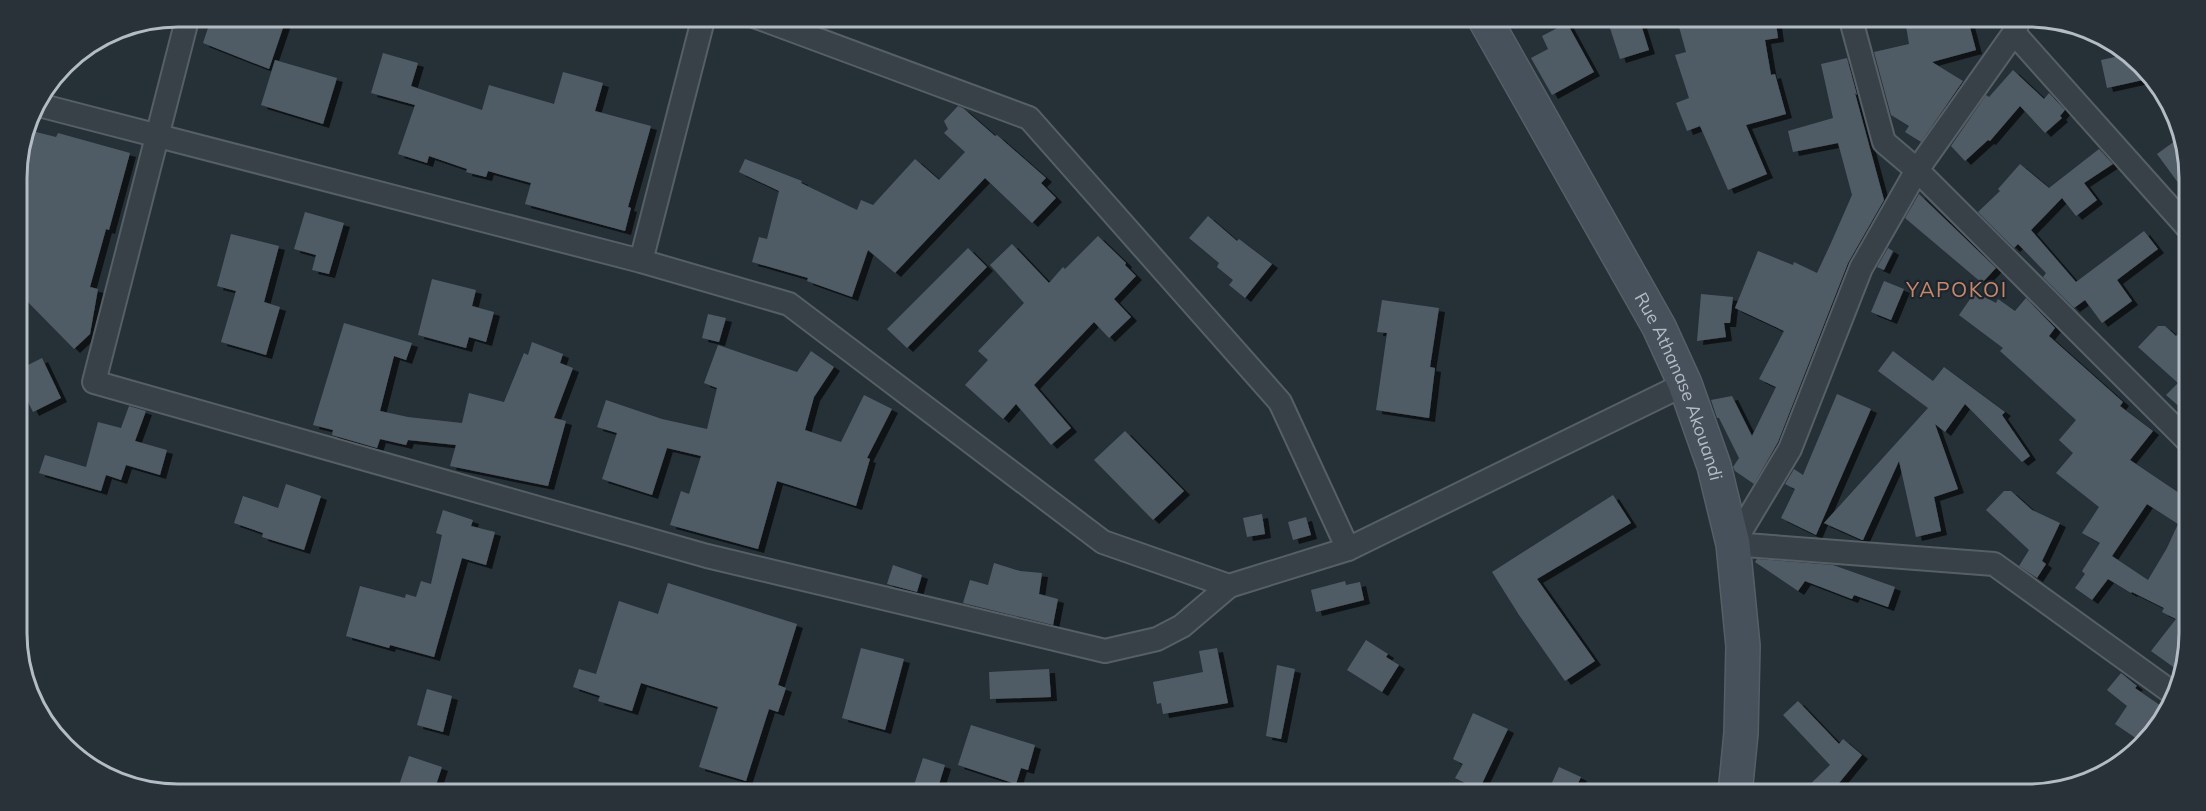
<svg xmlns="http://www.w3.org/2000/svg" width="2206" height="811" font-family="Mulish,sans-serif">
	<defs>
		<filter id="shadow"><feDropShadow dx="6" dy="4" stdDeviation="0" flood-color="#0009"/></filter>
	</defs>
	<rect width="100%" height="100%" fill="#253037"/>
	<g fill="#505c66" fill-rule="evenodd" filter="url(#shadow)">
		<path d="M212,16H287L269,69L203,43Z"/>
		<path d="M1676,16H1775L1778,38L1765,40L1771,75L1775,74L1786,114L1746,125L1767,174L1728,190L1700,126L1687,131L1676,103L1689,98L1675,55L1686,52Z"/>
		<path d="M1942,16H1967L1976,50L1932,62L1963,81L1921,142L1905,132L1909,126L1891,115L1874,52L1909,44L1906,26Z"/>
		<path d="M1639,18L1649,50L1620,59L1610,28Z"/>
		<path d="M1567,23L1594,72L1552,95L1531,58L1548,49L1542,36Z"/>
		<path d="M383,53L418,63L411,86L482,110L489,85L554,104L563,72L603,83L595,111L651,126L628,207L631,208L625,231L525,204L531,183L488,171L486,177L466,172L467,169L429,156L427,163L398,154L415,105L371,93Z"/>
		<path d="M2124,55L2150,72L2152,78L2107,88L2101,60Z"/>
		<path d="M1847,58L1857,95L1855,93L1884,200L1848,263L1778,442L1754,484L1735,471L1733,467L1739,458L1719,418H1717L1711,400L1732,396L1752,436L1776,387L1759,379L1784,331L1735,308L1758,251L1793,265L1794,262L1817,273L1831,243L1852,195L1838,143L1793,152L1788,131L1833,118L1821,64Z"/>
		<path d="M275,60L337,78L323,124L261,105Z"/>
		<path d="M2013,70L2044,99L2049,93L2065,110L2060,116L2062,118L2045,133L2020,106L1990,141L1988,140L1965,161L1951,146L1986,95L1989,97Z"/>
		<path d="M958,106L963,108L995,136L997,135L1046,178L1041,183L1056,198L1032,223L985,178L895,273L868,250L852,297L807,281L808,278L752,262L759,237L767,239L779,191L739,172L745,159L802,181L801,183L857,210L861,200L873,205L915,159L939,180L965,152L944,133L948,129L944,121Z"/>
		<path d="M28,130L56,137L58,133L130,153L109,230L106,229L90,287L98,289L90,334L74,349L18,292L17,169Z"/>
		<path d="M2179,138L2188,157V178L2179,184L2157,154Z"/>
		<path d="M2099,149L2113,164L2084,183L2097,200L2076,216L2062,198L2031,230L2076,282L2144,231L2158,249L2117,280L2132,301L2102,323L2085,300L2074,308L2043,277L2046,273L2018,244L2014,248L1978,212L2000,191L1998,189L2020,164L2049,188Z"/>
		<path d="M1919,194L1996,268L1982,283L1905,218Z"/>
		<path d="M305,212L344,223L329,274L312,270L316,255L294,249Z"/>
		<path d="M1208,216L1237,241L1239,239L1272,264L1245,298L1229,285L1233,280L1217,267L1219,263L1189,238Z"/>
		<path d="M231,234L279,246L264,302L280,307L266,355L221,342L236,291L217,286Z"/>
		<path d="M1098,236L1126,263L1125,265L1136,276L1114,299L1131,317L1109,338L1094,322L1034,385L1071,428L1051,445L1016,404L1003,419L965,385L988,360L978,351L1024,303L990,265L1012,244L1049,283L1063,267L1065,269Z"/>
		<path d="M968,248L987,267L907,348L887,329Z"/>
		<path d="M1888,248L1893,251L1884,270L1877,267Z"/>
		<path d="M432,279L476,290L472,306L494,312L486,342L469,337L466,348L418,335Z"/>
		<path d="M1884,281L1904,289L1891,320L1871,312Z"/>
		<path d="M1975,292L1996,303L1998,299L2015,311L2026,298L2055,328L2049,336L2123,402L2120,406L2153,431L2130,460L2188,499L2189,497V627L2179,644L2187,650L2183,674L2151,651L2176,619L2162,612L2164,608L2132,592L2131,593L2108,579L2092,600L2075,588L2085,574L2082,571L2100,543L2082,533L2099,507L2056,473L2073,453L2059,440L2076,420L2000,351L2003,348L1959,315ZM2147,504L2178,524L2167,548L2148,580L2112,556Z"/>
		<path d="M1701,294L1733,297L1730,323H1724L1726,337L1697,341Z"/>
		<path d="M1382,300L1439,308L1430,367L1435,368L1429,418L1376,410L1387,333L1377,332Z"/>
		<path d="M708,314L726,318L719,342L702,338Z"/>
		<path d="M344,323L412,343L406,360L394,356L380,411L408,417L462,423L469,393L504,402L524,353L528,355L532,342L563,354L560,363L573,368L554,418L566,421L548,486L450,466L456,445L408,440L406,445L380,439L377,448L332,435L333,430L313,425Z"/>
		<path d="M2189,324V415L2166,395L2178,383L2138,347L2158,326H2165L2176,336Z"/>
		<path d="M718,345L797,372L811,351L834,367L814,397L805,430L841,442L864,395L892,409L867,458L870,459L856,506L777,481L758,549L670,525L681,491L689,494L701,456L667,448L652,495L602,479L617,433L597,427L606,400L662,419L707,429L717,388L704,383Z"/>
		<path d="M1893,351L1933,381L1944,367L2005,412L2002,415L2030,456L2022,462L1965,404L1945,432L1935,424L1958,489L1934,497L1941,531L1916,537L1899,461L1863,540H1862L1824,523L1928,408L1878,371Z"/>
		<path d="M42,358L61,398L33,412L18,382V370Z"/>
		<path d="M1837,394L1871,409L1816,535L1781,518L1795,489L1785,484L1794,469L1803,475Z"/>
		<path d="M129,406L146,411L135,441L167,450L160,475L126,465L121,480L106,475L101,491L39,473L45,455L86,467L98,422L121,428Z"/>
		<path d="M1125,431L1184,491L1153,520L1094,460Z"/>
		<path d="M286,484L321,496L304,550L262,537L263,533L234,523L243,496L278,508Z"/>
		<path d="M2004,491H2011L2032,510L2060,523L2042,561L2046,564L2037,578L2019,566L2029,550L1986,510Z"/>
		<path d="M1613,495L1631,523L1537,579L1595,661L1565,681L1519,615L1492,572Z"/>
		<path d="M443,510L473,520L471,526L495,532L486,565L462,558L434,657L390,645L389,648L346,636L360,586L405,598L406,594L416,597L421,581L431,584L442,535L436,533Z"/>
		<path d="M1262,514L1265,534L1247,537L1243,518Z"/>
		<path d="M1306,517L1311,535L1293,540L1288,522Z"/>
		<path d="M1757,559L1833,565L1895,587L1888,607L1854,595L1852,599L1805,581L1798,591L1755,562Z"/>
		<path d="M994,563L1020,571L1042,573L1039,594L1058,599L1053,625L963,603L970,580L988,585Z"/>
		<path d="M893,565L922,575L917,592L887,584Z"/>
		<path d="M1345,581L1346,585L1360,582L1364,600L1316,612L1311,590Z"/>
		<path d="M668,583L797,624L778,685L786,688L778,712L769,709L746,781L699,767L718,707L641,683L632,711L598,701L600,696L573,687L579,669L596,674L619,601L658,614Z"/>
		<path d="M1366,640L1388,654L1386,657L1399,665L1382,692L1347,670Z"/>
		<path d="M861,648L904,659L885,730L842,718Z"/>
		<path d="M1217,648L1228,703L1163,714L1161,703L1157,704L1153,682L1203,672L1199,651Z"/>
		<path d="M1277,665L1295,669L1281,739L1266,736Z"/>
		<path d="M1049,669L1051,697L990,699L989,672Z"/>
		<path d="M2121,673L2137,686L2135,688L2164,708L2140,741L2115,724L2127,706L2107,690Z"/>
		<path d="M427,689L452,696L443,732L417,725Z"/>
		<path d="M1798,701L1839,744L1843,739L1862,755L1830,794H1800L1830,765L1783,715Z"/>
		<path d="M1473,713L1508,729L1479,790L1455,778L1463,764L1453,759Z"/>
		<path d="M971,725L1035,745L1028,770L1021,768L1016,784L958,765Z"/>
		<path d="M409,756L442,767L433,794H396Z"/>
		<path d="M923,758L945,765L936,794H911Z"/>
		<path d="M1559,767L1581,777L1573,794H1547Z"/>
	</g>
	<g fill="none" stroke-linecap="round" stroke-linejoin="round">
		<defs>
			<g id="street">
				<path d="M188,16L94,382L707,556L1105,651L1157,639L1182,626L1229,586"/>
				<path d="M754,16L1029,118L1280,402L1348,549"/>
				<path d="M1850,16L1884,142L1917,170L2189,442"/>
				<path d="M2020,16L2014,33L1917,170L1861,268L1790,449L1733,544L1994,564L2174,694"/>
				<path d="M2014,33L2188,228"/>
				<path d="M35,104L641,261L789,304L1103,542L1229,586L1348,549L1685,384"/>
				<path d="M641,261L704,16"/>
			</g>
			<g id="secondary">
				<path id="s1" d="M1483,16L1659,327L1685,384L1714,466L1733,544L1743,646L1741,733L1735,794"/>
			</g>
		</defs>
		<use href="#street" stroke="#565f66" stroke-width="26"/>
		<use href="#secondary" stroke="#565f66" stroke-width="36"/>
		<use href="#street" stroke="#384148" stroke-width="22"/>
		<use href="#secondary" stroke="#47515b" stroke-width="33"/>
	</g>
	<g text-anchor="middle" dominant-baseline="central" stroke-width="4.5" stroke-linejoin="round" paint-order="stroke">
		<g font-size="18" fill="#b3bcc4" stroke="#1d262d">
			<text stroke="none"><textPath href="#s1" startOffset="420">Rue Athanase Akouandi</textPath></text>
		</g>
		<g font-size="21" letter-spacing="1.5" fill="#c6866c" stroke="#1d262d">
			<text x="1957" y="289">YAPOKOI</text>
		</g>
	</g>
	<path d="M0 0H2206V811H0ZM178 27H2028A151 151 0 0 1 2179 178V633A151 151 0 0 1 2028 784H178A151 151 0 0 1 27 633V178A151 151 0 0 1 178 27Z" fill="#293239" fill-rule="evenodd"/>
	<path fill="none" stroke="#b3bcc4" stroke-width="3" d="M178 27H2028A151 151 0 0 1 2179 178V633A151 151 0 0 1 2028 784H178A151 151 0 0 1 27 633V178A151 151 0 0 1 178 27Z"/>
</svg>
